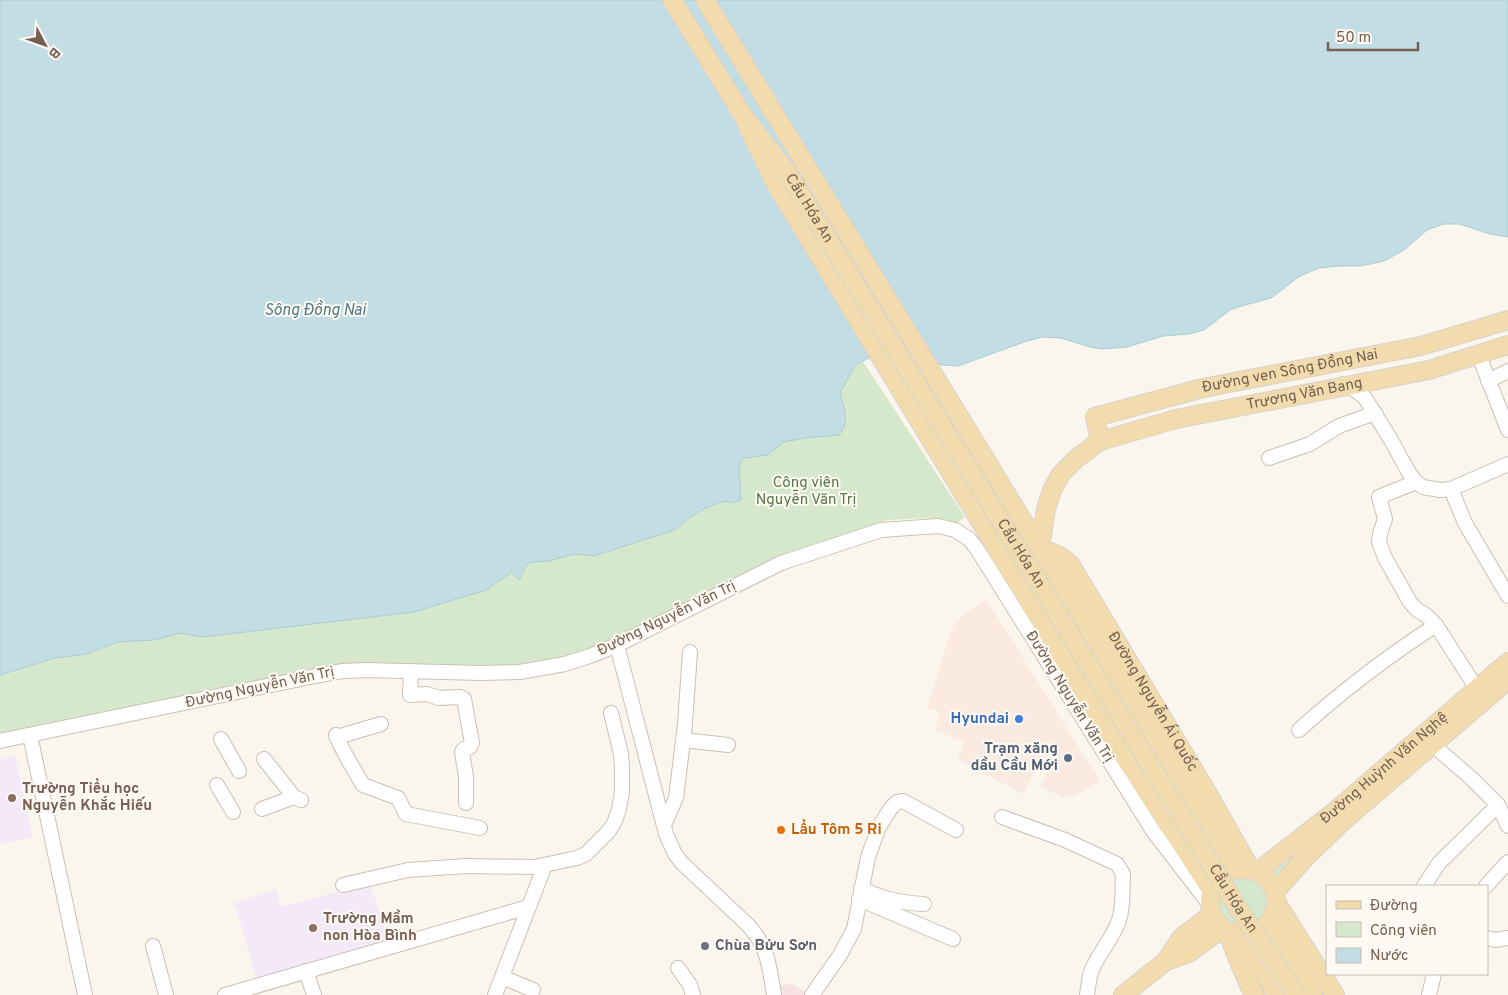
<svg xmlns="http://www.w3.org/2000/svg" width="1508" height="995" font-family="Overpass,sans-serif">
	<rect width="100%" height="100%" fill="#fbf6ed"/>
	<path fill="#faeae2" d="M986,599L1100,781L1070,798L1066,795L1063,798L1040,786L1053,763L1045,751L1023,794L957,759L965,742L935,730L940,712L927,708L949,637L955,622L966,613Z"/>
	<g fill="#f3e9f8">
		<path d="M15,756L33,837L0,844V760Z"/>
		<path d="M370,883L389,943L257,981L237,911L233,904L276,889L281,907Z"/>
	</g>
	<path fill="#f8e1e3" d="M792,984L808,994L807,995H778L777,986Z"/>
	<g fill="#d6e8cc">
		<path d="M862,360L965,517L956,524L926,518L888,520L824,541L778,557L614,638C583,652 552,662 518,665C493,668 467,666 441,665C408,663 375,663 342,664L0,735V675L55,658L86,654L118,642L154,640L181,633L203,637L414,612L486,590L512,572L518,580L527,564L532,562L548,561L574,554L594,556L674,530C686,520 706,506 721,502C728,500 735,500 741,500L739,470L741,460L745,458L767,455L784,442L805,438L847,419L840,393L855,365Z"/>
		<path d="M1298,851L1299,853L1276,881L1269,873Z"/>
		<circle cx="1243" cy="902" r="26"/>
	</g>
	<path fill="#c2dde3" stroke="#a9ccd4" d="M0,0H1508V237L1490,234L1460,224H1443L1427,230L1404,250L1384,261L1361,266H1339L1319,268L1300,276L1271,298L1238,307L1230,310L1204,330L1189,334L1163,336L1127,347L1102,349L1090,347L1061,338L1042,337L1027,341L958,366L942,365L910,355L885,354L873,356L855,365L840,393C844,410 851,420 839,435L805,438L784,442L767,455L745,458L741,460L739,470L741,500L731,503L727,501C708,504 688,518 674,530L594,556L574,554L548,561L532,562L527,564L519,580L512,572L486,590L414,612L203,637L181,633L154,640L118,642L86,654L55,658L0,675Z"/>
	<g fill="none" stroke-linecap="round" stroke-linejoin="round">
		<defs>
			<g id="minor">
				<path d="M1468,358L1475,356L1481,361L1508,430"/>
				<path d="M1488,381L1508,371"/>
				<path d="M1343,384L1351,387L1365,398L1391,440L1409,473L1416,482L1423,487L1440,490L1451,489L1508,464"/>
				<path d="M1269,458L1310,444L1339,426L1375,413"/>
				<path d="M1416,482L1379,497L1385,519L1380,534L1379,542L1385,558L1410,602L1416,609L1427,616L1436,625L1477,689"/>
				<path d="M1451,489L1465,523L1508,596"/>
				<path d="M617,645L666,834L675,854L682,863L749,926C769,949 769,966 774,995"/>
				<path d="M411,671L410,695L427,694L439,698L460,697L464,699L472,743L470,747L464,749L462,752L466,777V803"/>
				<path d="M1299,730C1342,691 1387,657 1436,625"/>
				<path d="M30,735L85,995"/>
				<path d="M336,735C343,753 354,769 363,785L398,798L406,814L480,828"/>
				<path d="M337,737L381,724"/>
				<path d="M221,739L239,771"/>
				<path d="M684,740L728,745"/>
				<path d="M0,741L320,675L343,671L366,670L481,673L520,672L565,664L590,656L617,645L781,563L881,530L938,526L955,530L969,539L977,549L1153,831L1210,905"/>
				<path d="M1432,744L1471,778L1498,805L1508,826"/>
				<path d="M264,759L294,797L301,800"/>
				<path d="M217,785L233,812"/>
				<path d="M262,809L294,797"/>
				<path d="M1002,817L1065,840L1117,864L1123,874C1122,889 1124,905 1119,920C1113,939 1098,953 1091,972C1089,979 1088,988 1087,995"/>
				<path d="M664,825L676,798L685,724L690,652"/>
				<path d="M343,885L408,870L466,866L534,867L577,858L586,854L609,831L615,821L619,809L622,792V768L621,754L611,713"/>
				<path d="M1424,886L1439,863L1498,805"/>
				<path d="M1486,886L1508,862"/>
				<path d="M861,888C881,899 901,903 924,904"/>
				<path d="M859,899L953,939"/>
				<path d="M1487,938L1495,940L1508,938"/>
				<path d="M153,946L166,995"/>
				<path d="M678,968L690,985L693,995"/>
				<path d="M306,971L314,995"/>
				<path d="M502,977L533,990"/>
				<path d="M225,995L528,907"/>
				<path d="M495,995L545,865"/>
				<path d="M812,995L840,955L854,929L868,857L879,827L891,808L897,802L903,801L956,830"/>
				<path d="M1429,995L1434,974"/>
			</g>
			<g id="major">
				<path d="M672,0L742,114L786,171"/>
				<path d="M705,0L1236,870"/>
				<path d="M742,114L775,183L1105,727L1212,891"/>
				<path id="s1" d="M1100,441L1095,417L1203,388L1421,346L1508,320"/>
				<path id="s2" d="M1040,548L1046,509L1052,490L1061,474L1077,458L1100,441L1176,419L1429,370L1508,345"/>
				<path id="s3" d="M1040,548L1060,556L1070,564L1208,794L1251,870"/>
				<circle cx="1243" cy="902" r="33"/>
				<path id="s4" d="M1257,872L1334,812L1508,662"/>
				<path d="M1274,893L1305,858L1342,822L1508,680"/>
				<path d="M1276,902L1335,995"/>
				<path d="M1270,921L1313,995"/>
				<path d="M1227,931L1241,967L1254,995"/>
				<path d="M1244,935L1276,995"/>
				<path d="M1166,961L1189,953L1223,928"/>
				<path d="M1123,995L1166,961L1181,938L1212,914"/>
			</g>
		</defs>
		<use href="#minor" stroke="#cdbfb3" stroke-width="16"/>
		<use href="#major" stroke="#d8d2ce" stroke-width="20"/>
		<use href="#minor" stroke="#fff" stroke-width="14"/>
		<use href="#major" stroke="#f2dbad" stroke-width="18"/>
		<defs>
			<g id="major-bridge">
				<path id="s5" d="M786,171L1238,908L1296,995"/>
			</g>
		</defs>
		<use href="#major-bridge" stroke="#d8d2ce" stroke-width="20" stroke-linecap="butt"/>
		<use href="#major-bridge" stroke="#f2dbad" stroke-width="18"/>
	</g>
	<circle fill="#3f7fe0" stroke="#fefaf3" stroke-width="2" cx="1019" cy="719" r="5"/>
	<circle fill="#5c6f8a" stroke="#fefaf3" stroke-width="2" cx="1068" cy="758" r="5"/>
	<g fill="#8d6e63" stroke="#fefaf3" stroke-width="2">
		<circle cx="12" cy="798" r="5"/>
		<circle cx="313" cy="928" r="5"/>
	</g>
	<circle fill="#e8710a" stroke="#fefaf3" stroke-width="2" cx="781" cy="830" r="5"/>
	<circle fill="#6b7280" stroke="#fefaf3" stroke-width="2" cx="705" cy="946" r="5"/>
	<g text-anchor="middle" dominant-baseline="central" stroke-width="4" stroke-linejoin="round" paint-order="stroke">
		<g font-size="15" fill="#755f51" stroke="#fefaf3">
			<text stroke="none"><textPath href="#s5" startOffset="44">Cầu Hóa An</textPath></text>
			<text stroke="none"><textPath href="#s1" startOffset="225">Đường ven Sông Đồng Nai</textPath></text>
			<text stroke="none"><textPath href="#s2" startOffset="339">Trương Văn Bang</textPath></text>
			<text stroke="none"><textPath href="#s5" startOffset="449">Cầu Hóa An</textPath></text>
			<text transform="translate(667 619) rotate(-26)">Đường Nguyễn Văn Trị</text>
			<text transform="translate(260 688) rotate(-12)">Đường Nguyễn Văn Trị</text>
			<text transform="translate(1069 697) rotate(58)">Đường Nguyễn Văn Trị</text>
			<text stroke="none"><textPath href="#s3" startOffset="195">Đường Nguyễn Ái Quốc</textPath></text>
			<text stroke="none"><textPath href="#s4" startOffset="164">Đường Huỳnh Văn Nghệ</textPath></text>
			<text stroke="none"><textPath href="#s5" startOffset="854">Cầu Hóa An</textPath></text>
		</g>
		<g font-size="15" fill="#56784a" stroke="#fefaf3">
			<text x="806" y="483">Công viên<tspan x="806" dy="17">Nguyễn Văn Trị</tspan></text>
		</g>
		<g font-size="15" font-weight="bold" fill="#366cbe" stroke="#fefaf3" text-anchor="end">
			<text x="1009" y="719">Hyundai</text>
		</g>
		<g font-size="15" font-weight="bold" fill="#4e5e75" stroke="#fefaf3" text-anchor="end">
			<text x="1058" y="749">Trạm xăng<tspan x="1058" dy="17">dầu Cầu Mới</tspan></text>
		</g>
		<g font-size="15" font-weight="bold" fill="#785e54" stroke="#fefaf3" text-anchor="start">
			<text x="22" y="789">Trường Tiểu học<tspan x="22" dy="17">Nguyễn Khắc Hiếu</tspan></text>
			<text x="323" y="919">Trường Mầm<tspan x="323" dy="17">non Hòa Bình</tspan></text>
		</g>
		<g font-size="15" font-weight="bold" fill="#c56008" stroke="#fefaf3" text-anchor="start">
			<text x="791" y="830">Lẩu Tôm 5 Ri</text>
		</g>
		<g font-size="15" font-weight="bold" fill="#5b616d" stroke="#fefaf3" text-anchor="start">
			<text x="715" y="946">Chùa Bửu Sơn</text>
		</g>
		<g font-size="16" font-style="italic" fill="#4c7a85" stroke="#fefaf3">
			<text x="315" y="311">Sông Đồng Nai</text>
		</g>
	</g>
	<rect x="1326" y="885" width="162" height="90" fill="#fefaf3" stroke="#c7bcb2"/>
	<rect x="1336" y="901" width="25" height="8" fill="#f2dbad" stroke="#c7bcb2"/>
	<text x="1370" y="910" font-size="15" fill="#755f51">Đường</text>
	<rect x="1336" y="922" width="25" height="15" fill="#d6e8cc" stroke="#c7bcb2"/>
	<text x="1370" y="935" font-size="15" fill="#755f51">Công viên</text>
	<rect x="1336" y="948" width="25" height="15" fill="#c2dde3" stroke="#c7bcb2"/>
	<text x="1370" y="960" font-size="15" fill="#755f51">Nước</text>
	<g transform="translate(45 45) rotate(131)" stroke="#fefaf3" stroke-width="4" paint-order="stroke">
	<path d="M0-4L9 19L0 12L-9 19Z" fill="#755f51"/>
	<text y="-8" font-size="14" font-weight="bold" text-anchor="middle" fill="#755f51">B</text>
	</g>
	<path d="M1328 42v8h90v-8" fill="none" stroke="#755f51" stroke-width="2.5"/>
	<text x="1336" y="42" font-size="15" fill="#755f51" stroke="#fefaf3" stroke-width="4" paint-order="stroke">50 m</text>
</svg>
